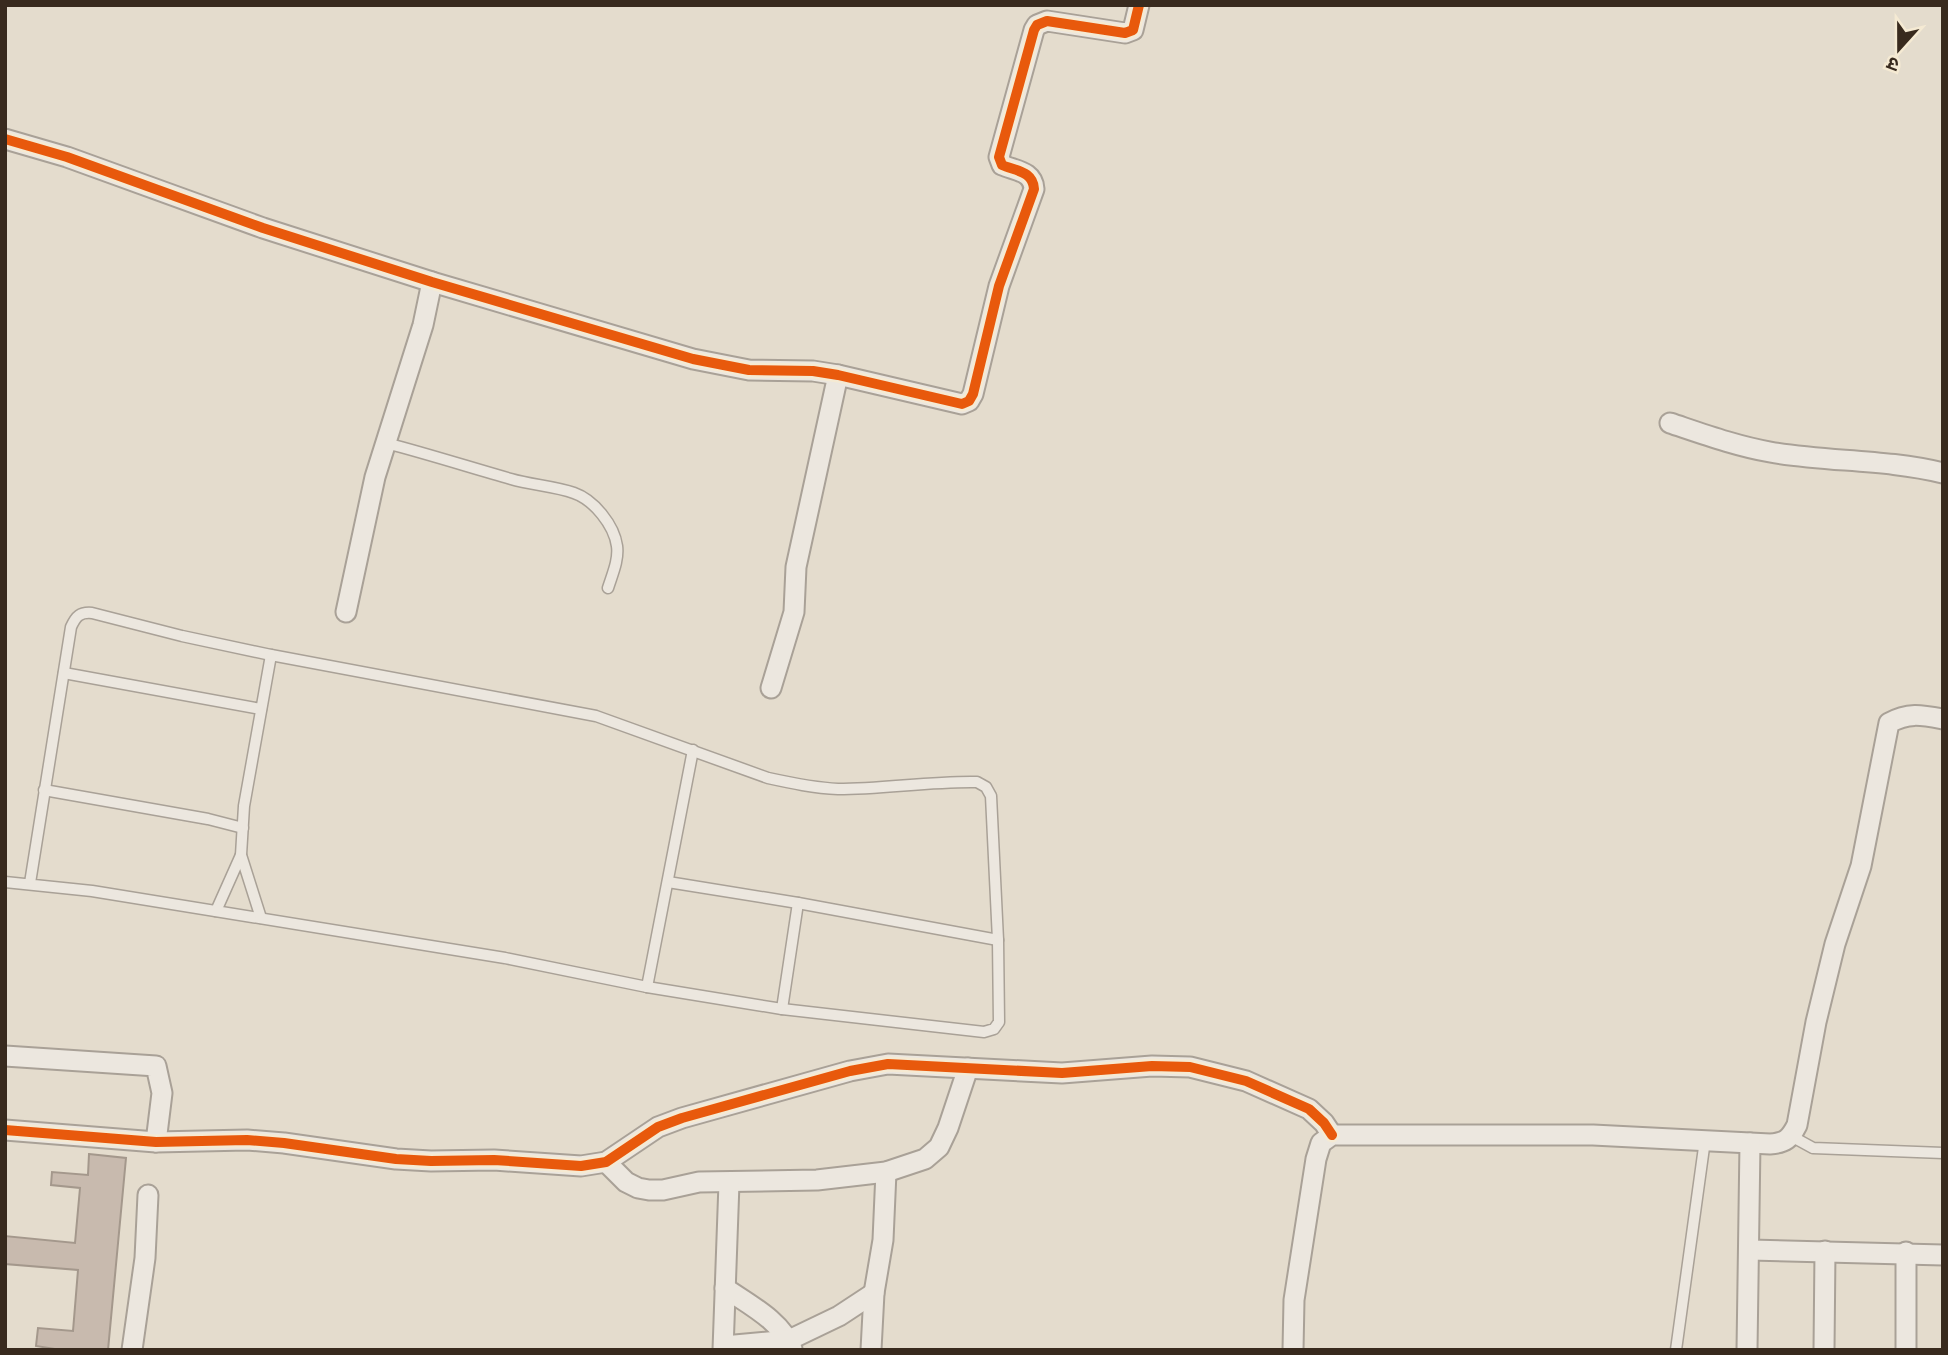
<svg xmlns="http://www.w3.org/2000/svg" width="1948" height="1355" font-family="'Crimson Pro','Noto Sans Devanagari',serif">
	<rect width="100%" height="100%" fill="#e4dccd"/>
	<path fill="#c8baae" stroke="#a4988c" stroke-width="2" d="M89,1154L126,1158L108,1350H61L36,1346L38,1328L73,1331L78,1270L5,1264V1236L75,1243L80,1188L51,1185L52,1172L88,1175Z"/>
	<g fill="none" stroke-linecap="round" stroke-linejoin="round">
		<defs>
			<g id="service">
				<path d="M386,443C428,454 469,467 511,479C531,485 554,486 574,493C594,500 614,525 617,546C619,560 612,575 608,588"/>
				<path d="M64,673L261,709"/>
				<path d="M44,790L208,819L243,828"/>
				<path d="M5,882L92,891L505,958L647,987L782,1009L984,1032L994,1029L999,1022L998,940L991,796L986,787L977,782C931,781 884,789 838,789C814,788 791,783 768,778L596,716L271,655L182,636L92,613C80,612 76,616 71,627L30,883"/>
				<path d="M668,882L798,903L998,940"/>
				<path d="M216,911L241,855"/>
				<path d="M261,918L241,855L244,806L271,655"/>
				<path d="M647,987L693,750"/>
				<path d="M782,1009L798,903"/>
				<path d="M1791,1136L1813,1148L1943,1153"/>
				<path d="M1676,1350L1705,1140"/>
			</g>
			<g id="minor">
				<path d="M5,139L67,157L263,228L432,282L693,359L749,370L813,371L838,375L962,404L969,401L973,394L999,286L1034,189C1033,171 1016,171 1002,165L999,157L1034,30L1037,25L1047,21L1125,33L1133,30L1139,5"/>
				<path d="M1670,423C1703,434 1736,446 1770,452C1827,462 1886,459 1943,473"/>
				<path d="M346,612L375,477L423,325L432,282"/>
				<path d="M771,688L794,612L796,567L838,375"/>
				<path d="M5,1056L156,1066L162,1093L156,1142"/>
				<path d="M5,1130L156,1142L247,1140L284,1143L396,1159L431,1161L494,1160L581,1166L606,1162L658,1127L682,1118L850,1071L888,1064L1062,1073L1152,1066L1190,1067L1246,1081L1309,1109L1324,1123L1332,1135"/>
				<path d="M606,1162L626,1182L638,1188L649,1190H663L699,1182L817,1180L886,1172L925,1159L939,1147L948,1128L968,1068"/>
				<path d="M1750,1250L1943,1255"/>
				<path d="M725,1288C748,1304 782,1321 792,1349"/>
				<path d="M724,1346L789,1340L839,1316L874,1293"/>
				<path d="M132,1350L145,1258L148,1195"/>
				<path d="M723,1350L729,1183"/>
				<path d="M871,1350L874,1293L883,1240L886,1172"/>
				<path d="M1293,1350L1294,1300L1316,1159L1321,1143L1332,1135H1593L1770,1144C1785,1143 1790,1139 1797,1125L1816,1022L1835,944L1861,866L1889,723C1908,712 1922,715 1943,719"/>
				<path d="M1747,1350L1750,1143"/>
				<path d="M1824,1350L1825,1251"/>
				<path d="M1906,1350V1252"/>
			</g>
		</defs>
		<use href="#service" stroke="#a9a197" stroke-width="13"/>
		<use href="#minor" stroke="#a9a197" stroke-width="23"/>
		<use href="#service" stroke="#ece7df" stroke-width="10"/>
		<use href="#minor" stroke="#ece7df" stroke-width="19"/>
		<defs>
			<g id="cycleway">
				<path d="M5,139L67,157L263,228L432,282L693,359L749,370L813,371L838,375L962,404L969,401L973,394L999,286L1034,189C1033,171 1016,171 1002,165L999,157L1034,30L1037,25L1047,21L1125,33L1133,30L1139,5"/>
				<path d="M5,1130L156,1142L247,1140L284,1143L396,1159L431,1161L494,1160L581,1166L606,1162L658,1127L682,1118L850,1071L888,1064L1062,1073L1152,1066L1190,1067L1246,1081L1309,1109L1324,1123L1332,1135"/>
			</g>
		</defs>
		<use href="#cycleway" stroke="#f5ead3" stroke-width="15"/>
		<use href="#cycleway" stroke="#e8590c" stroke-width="10"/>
	</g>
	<rect width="1948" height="1355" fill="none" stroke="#382a1e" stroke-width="14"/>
	<g transform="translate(1899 49) rotate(201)" stroke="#f5ead3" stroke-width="5" paint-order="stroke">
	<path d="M0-5L12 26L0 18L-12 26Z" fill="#382a1e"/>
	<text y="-10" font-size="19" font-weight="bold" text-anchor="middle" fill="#382a1e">उ</text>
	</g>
</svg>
